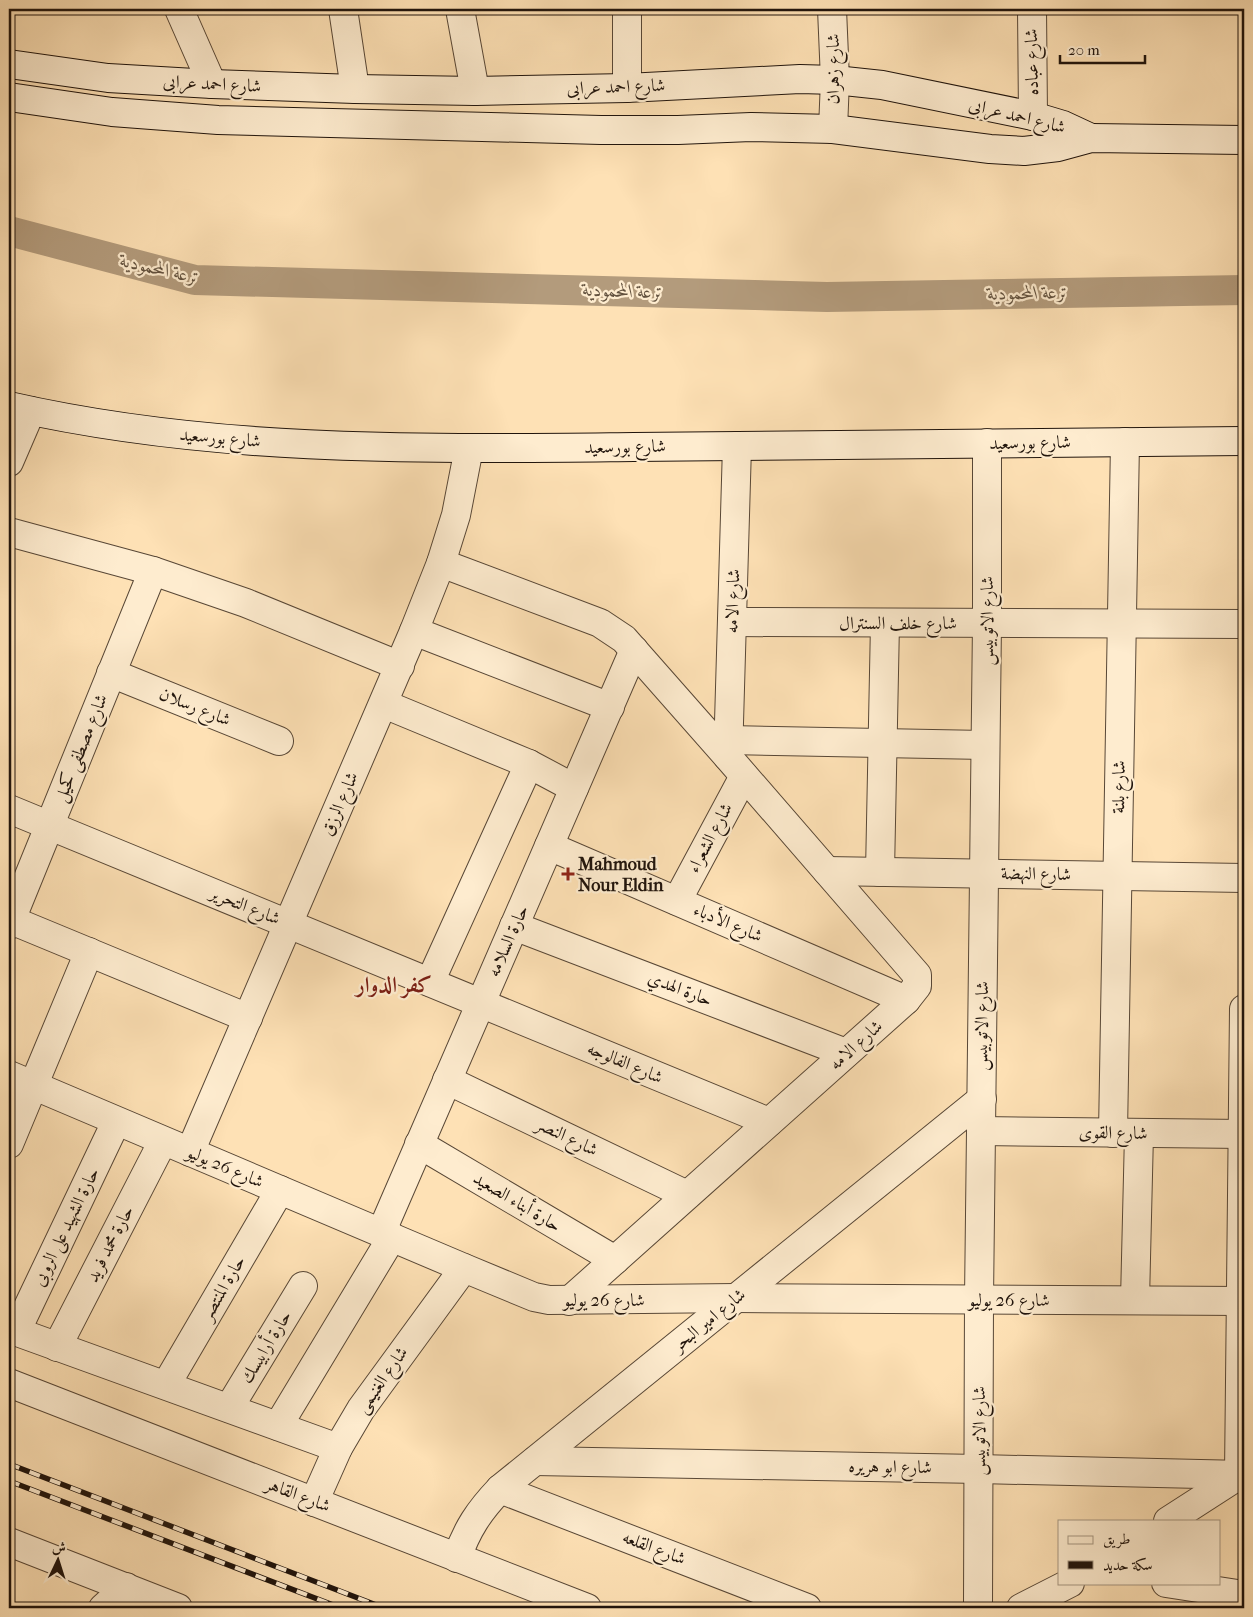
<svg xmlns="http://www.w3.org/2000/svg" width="1253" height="1617" font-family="'IM FELL French Canon',Amiri,serif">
	<rect width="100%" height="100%" fill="#fee1b5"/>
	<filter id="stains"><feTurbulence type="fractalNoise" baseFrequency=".004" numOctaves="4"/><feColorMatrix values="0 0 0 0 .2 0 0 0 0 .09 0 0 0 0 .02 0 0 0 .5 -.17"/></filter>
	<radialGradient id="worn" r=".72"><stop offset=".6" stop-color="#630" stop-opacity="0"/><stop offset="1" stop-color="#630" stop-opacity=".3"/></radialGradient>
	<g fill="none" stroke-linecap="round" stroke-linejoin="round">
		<path stroke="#b39b7c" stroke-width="30" d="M9,231L195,280L827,297L1244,290"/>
		<defs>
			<g id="minor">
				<path d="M179,9L212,84"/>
				<path d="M343,9L355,89"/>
				<path d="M460,9L475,91"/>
				<path d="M832,9L835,80L833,129"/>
				<path d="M1032,9L1033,116"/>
				<path d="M627,88V9"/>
				<path d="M9,462L31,411"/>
				<path d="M9,532L153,571L246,603L400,666"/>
				<path d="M441,563L600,623L624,639L728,757L917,975V986L906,1000L569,1301"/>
				<path d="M732,622L1244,624"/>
				<path d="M414,631L610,707"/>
				<path d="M111,673L279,741"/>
				<path d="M384,704L529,764L574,788"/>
				<path d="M729,740L985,745"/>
				<path d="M728,757L737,446"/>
				<path d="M9,809L769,1122"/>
				<path d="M549,846L906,1000"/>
				<path d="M827,871L1244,878"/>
				<path d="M880,872L885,623"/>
				<path d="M677,901L744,776"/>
				<path d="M11,920L248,1018"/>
				<path d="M9,925L153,571"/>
				<path d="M514,926L846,1053"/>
				<path d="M430,982L529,764"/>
				<path d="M9,1075L464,1268L534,1297L549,1300L736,1298L1244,1301"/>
				<path d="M447,1080L687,1195"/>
				<path d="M981,1131L1244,1134"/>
				<path d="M1113,1133L1125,442"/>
				<path d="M9,1144L89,952"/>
				<path d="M419,1144L615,1260"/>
				<path d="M190,1152L414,631L441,563L456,515L469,448"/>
				<path d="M381,1233L634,650"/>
				<path d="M1135,1300L1139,1134"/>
				<path d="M9,1329L338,1448"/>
				<path d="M16,1332L116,1122"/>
				<path d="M57,1347L163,1141"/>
				<path d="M9,1383L587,1608"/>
				<path d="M166,1385L280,1190"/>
				<path d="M229,1408L303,1286"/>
				<path d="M278,1426L392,1237"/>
				<path d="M535,1461L979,1469L1244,1475"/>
				<path d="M1239,1475L1244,1009"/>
				<path d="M500,1489L807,1608"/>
				<path d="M314,1502L338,1448L361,1409L464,1268"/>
				<path d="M1168,1521L1241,1474"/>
				<path d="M9,1542L178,1608"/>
				<path d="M457,1558C467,1529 479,1511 500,1489L982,1099"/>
				<path d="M1166,1583L1244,1595"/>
				<path d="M103,1608L126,1587"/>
				<path d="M978,1608L979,1299L987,623V443"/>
				<path d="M1021,1608L1070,1583"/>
			</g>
			<g id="secondary">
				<path d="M9,64L108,78L212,84L355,89L475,91L627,88L800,79L835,80L882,85L1033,116L1063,125L1091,138"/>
				<path d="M9,97L112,112L218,120L601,130H678L751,127L833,129L990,149L1024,151L1058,147L1091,138L1244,140"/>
				<path d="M9,406C215,453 425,449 634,447C838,445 1041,442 1244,441"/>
			</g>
		</defs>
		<use href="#minor" stroke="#584736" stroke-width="30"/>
		<use href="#secondary" stroke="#20140c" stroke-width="30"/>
		<use href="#minor" stroke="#feeccf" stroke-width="28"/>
		<use href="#secondary" stroke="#feeccf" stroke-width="28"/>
		<defs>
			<g id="rail">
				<path d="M9,1464L384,1608"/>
				<path d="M9,1481L341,1608"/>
			</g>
		</defs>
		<use href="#rail" stroke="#20140c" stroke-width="5.5"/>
		<use href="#rail" stroke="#feeccf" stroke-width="4" stroke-dasharray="11" stroke-linecap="butt"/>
	</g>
	<path fill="#8f2418" stroke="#feeccf" stroke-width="2" d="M565.5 866.5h5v5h5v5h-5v5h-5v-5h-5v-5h5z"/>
	<g text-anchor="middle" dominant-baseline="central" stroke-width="4.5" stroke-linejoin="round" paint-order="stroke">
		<g font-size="18" fill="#20140c" stroke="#feeccf">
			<text transform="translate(1032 62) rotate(-91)">شارع عباده</text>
			<text transform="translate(833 69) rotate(-90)">شارع زهران</text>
			<text transform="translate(212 84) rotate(3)">شارع احمد عرابى</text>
			<text transform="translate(616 87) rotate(-2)">شارع احمد عرابى</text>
			<text transform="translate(1017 116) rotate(14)">شارع احمد عرابى</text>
			<text transform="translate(220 438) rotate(5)">شارع بورسعيد</text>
			<text transform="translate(1030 443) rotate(-1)">شارع بورسعيد</text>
			<text transform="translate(625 447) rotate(-1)">شارع بورسعيد</text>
			<text transform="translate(733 601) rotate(-88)">شارع الامه</text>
			<text transform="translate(987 621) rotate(-90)">شارع الاتوبيس</text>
			<text x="898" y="623">شارع خلف السنترال</text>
			<text transform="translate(195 707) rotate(22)">شارع رسلان</text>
			<text transform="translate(81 748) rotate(-68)">شارع مصطفى كحيل</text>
			<text transform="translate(1119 787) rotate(-89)">شارع بلنة</text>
			<text transform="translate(340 804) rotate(-67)">شارع الرزق</text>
			<text transform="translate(710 838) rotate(-62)">شارع الشعراء</text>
			<text transform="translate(1036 874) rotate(1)">شارع النهضة</text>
			<text transform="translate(245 906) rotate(22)">شارع التحرير</text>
			<text transform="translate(728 923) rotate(23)">شارع الأدباء</text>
			<text transform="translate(508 941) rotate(-66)">حارة السلامه</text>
			<text transform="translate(680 989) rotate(21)">حارة الهدي</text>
			<text transform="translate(982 1026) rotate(-89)">شارع الاتوبيس</text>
			<text transform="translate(856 1045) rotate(-42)">شارع الامه</text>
			<text transform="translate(625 1063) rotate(23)">شارع الفالوجه</text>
			<text transform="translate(1113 1133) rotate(1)">شارع القوى</text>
			<text transform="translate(567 1137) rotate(26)">شارع النصر</text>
			<text transform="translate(225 1167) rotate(23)">شارع 26 يوليو</text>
			<text transform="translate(517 1202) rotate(31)">حارة أبناء الصعيد</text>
			<text transform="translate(66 1227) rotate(-64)">حارة الشهيد على الروبى</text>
			<text transform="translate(110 1244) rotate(-63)">حارة محمد فريد</text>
			<text transform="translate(223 1288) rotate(-60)">حارة المنتصر</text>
			<text x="604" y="1300">شارع 26 يوليو</text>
			<text x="1009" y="1300">شارع 26 يوليو</text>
			<text transform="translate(709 1320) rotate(-39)">شارع امير البحر</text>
			<text transform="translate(266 1347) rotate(-59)">حارة أرابيسك</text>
			<text transform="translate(382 1380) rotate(-55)">شارع الغنيمى</text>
			<text transform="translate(979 1431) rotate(-90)">شارع الاتوبيس</text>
			<text transform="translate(890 1467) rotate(1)">شارع ابو هريره</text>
			<text transform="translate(298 1495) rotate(21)">شارع القاهر</text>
			<text transform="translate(654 1548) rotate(21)">شارع القلعه</text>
		</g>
		<g font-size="18" font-weight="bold" fill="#20140c" stroke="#feeccf" text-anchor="start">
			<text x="578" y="864">Mahmoud<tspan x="578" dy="21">Nour Eldin</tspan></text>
		</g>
		<g font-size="19" font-style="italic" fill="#62513e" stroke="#feeccf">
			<text transform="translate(160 269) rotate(13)">ترعة المحمودية</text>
			<text transform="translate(623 291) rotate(2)">ترعة المحمودية</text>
			<text transform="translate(1028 293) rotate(-1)">ترعة المحمودية</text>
		</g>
		<g font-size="22" font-weight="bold" fill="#7a1f14" stroke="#feeccf">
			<text x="394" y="985">كفر الدوار</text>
		</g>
	</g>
	<rect width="1253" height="1617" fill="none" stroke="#fee1b5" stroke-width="30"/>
	<rect x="10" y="10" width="1233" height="1597" fill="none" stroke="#20140c" stroke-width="2.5"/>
	<rect x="15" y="15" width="1223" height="1587" fill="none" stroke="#20140c"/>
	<rect x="1058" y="1520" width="162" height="65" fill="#feeccf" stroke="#a59681"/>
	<rect x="1068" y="1536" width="25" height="8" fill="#feeccf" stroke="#a59681"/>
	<text x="1103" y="1544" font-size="15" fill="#20140c">طريق</text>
	<rect x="1068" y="1561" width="25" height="8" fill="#20140c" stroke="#a59681"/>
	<text x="1103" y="1570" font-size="15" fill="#20140c">سكة حديد</text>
	<g transform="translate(58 1560) rotate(4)" stroke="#feeccf" stroke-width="4" paint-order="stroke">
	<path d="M0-4L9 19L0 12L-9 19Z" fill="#20140c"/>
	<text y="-8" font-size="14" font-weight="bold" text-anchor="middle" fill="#20140c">ش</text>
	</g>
	<path d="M1060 55v8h85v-8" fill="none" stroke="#20140c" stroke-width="2.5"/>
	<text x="1068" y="55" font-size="15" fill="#20140c" stroke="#feeccf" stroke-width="4" paint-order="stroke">20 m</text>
	<rect width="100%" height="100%" filter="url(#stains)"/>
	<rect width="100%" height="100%" fill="url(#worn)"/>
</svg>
